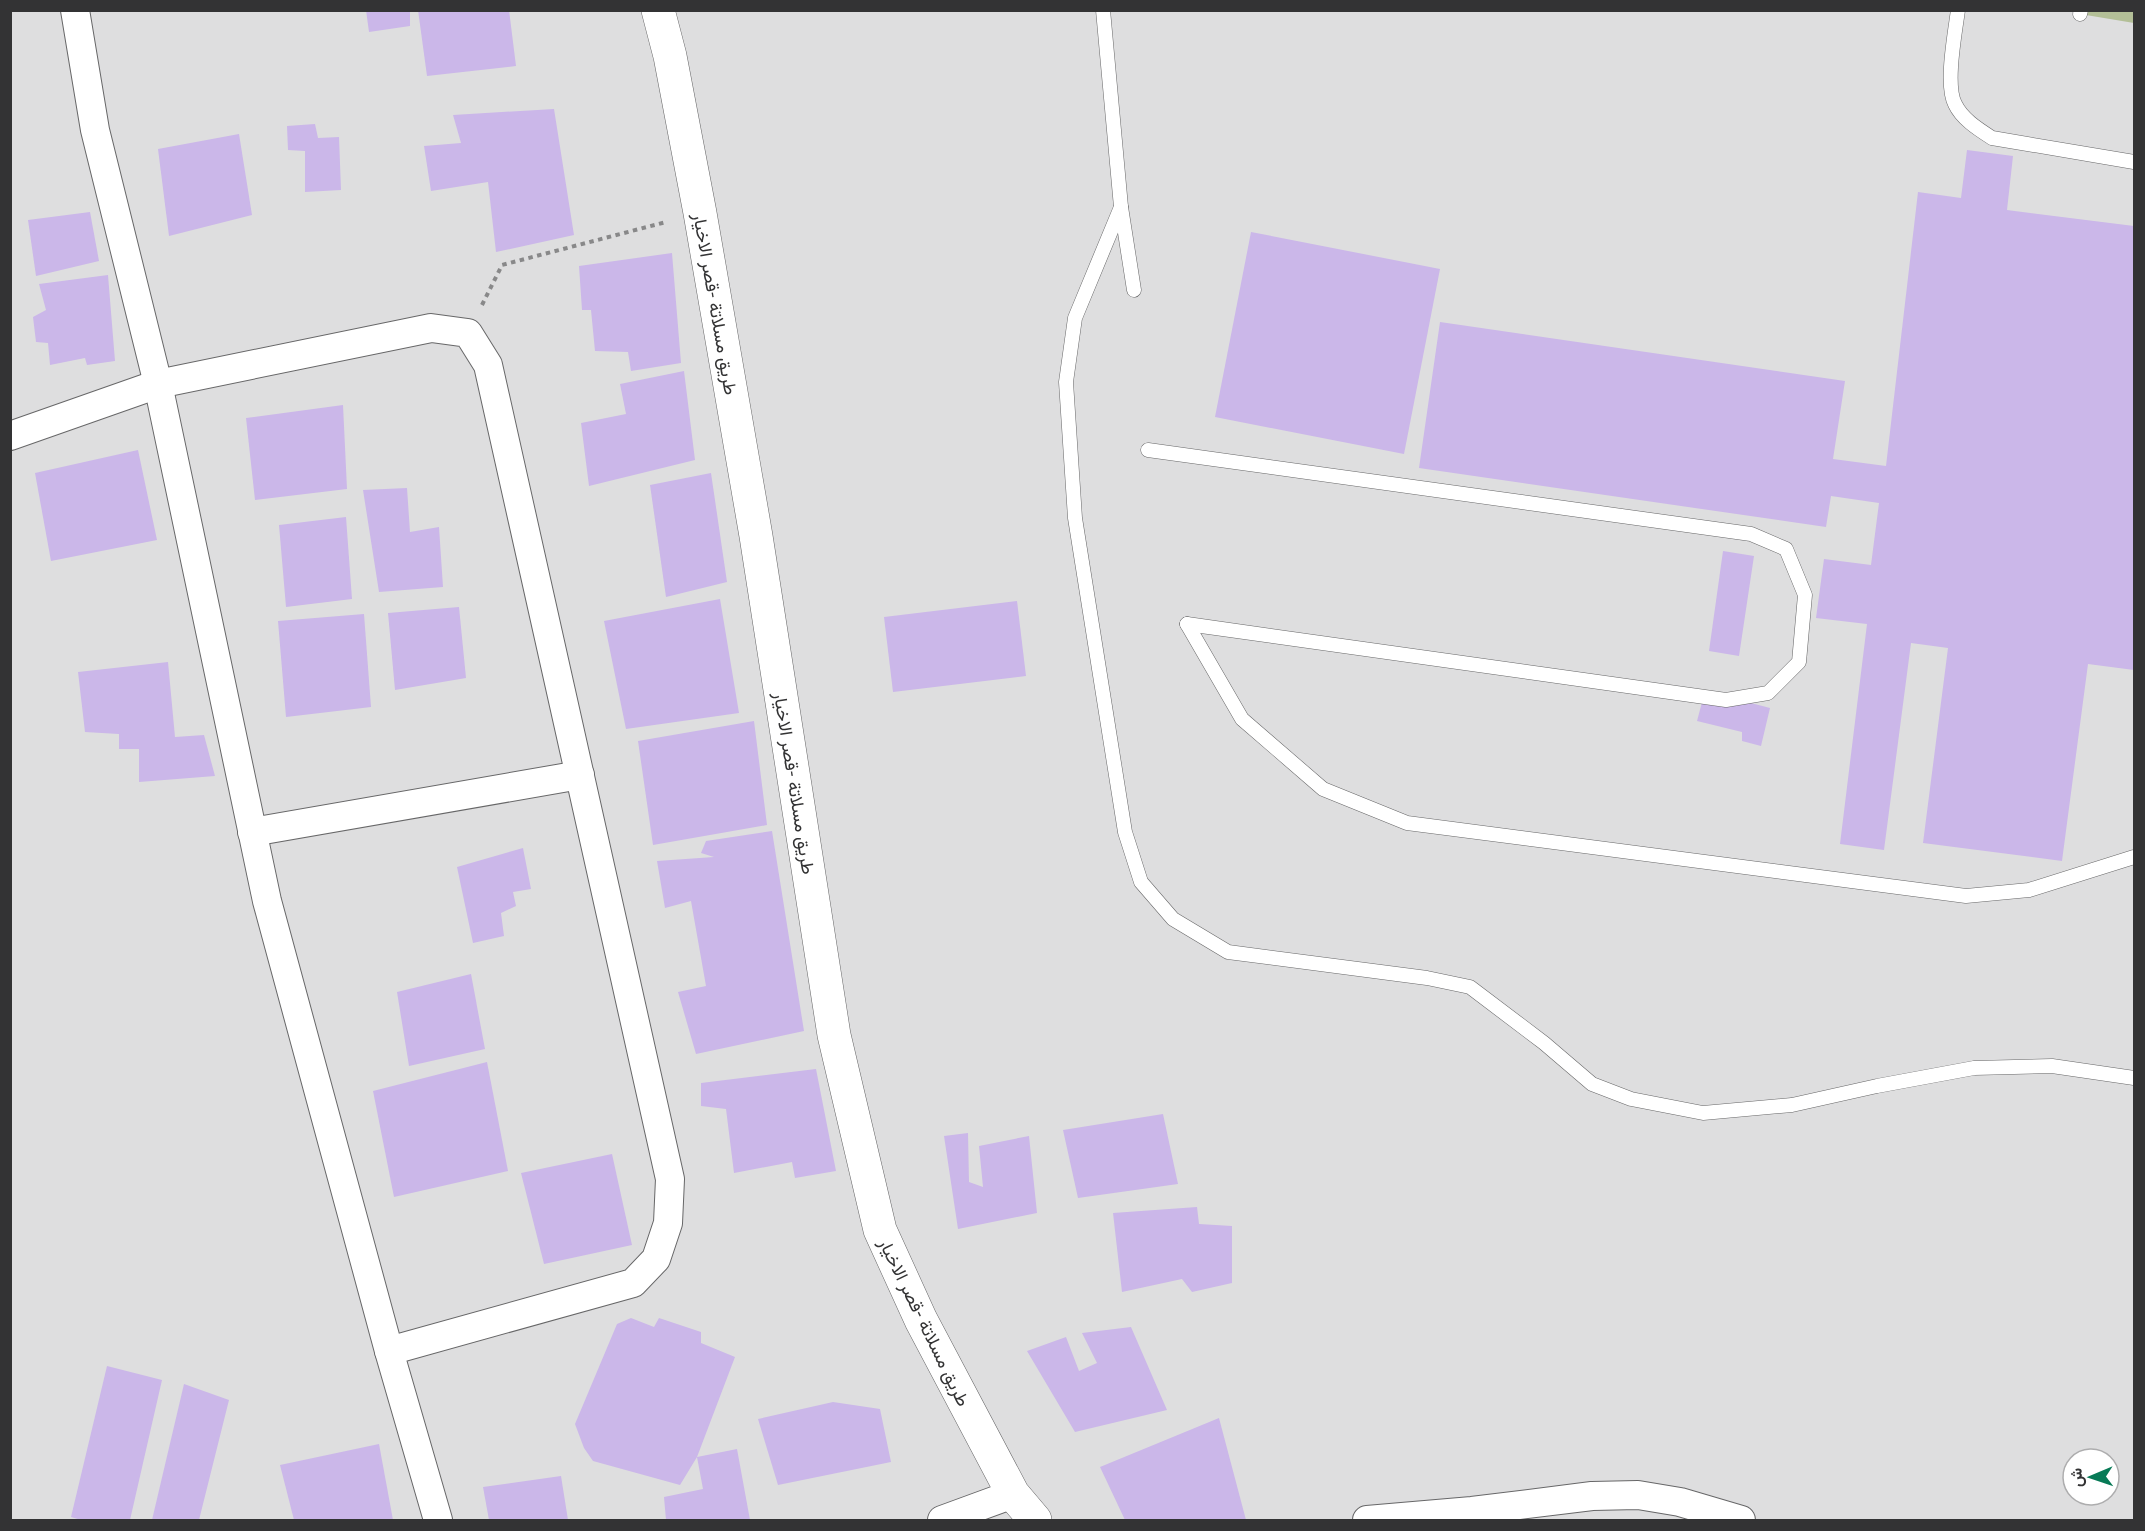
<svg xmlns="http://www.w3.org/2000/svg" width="2145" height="1531" font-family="Lato,Vazirmatn,sans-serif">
	<rect width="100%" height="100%" fill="#dededf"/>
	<path fill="#b3bf97" d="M2081,11H2134V23L2080,14Z"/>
	<g fill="#cbb7e9">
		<path d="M366,10H410V26L369,32Z"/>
		<path d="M418,10H509L516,66L427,76Z"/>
		<path d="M554,109L574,235L496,252L488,182L431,191L424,146L461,143L453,115Z"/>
		<path d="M315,124L318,138L339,137L341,190L305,192V151L288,150L287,126Z"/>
		<path d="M239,134L252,215L169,236L158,149Z"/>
		<path d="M1967,150L2013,156L2007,210L2134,226V670L2088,664L2062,861L1923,843L1948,648L1911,643L1884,850L1840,844L1867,624L1816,618L1824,559L1871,565L1879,503L1831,496L1826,527L1419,468L1440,322L1845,381L1833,459L1886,466L1918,192L1961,198Z"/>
		<path d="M90,212L99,261L36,276L28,220Z"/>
		<path d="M1251,232L1440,269L1404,454L1215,417Z"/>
		<path d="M672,253L681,363L631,371L628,352L595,351L591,310H582L579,266Z"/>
		<path d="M108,275L115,361L87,365L85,358L50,365L48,343L36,342L33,317L46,310L39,284Z"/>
		<path d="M684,371L695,460L589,486L581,423L626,414L620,384Z"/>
		<path d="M343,405L347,489L255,500L246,418Z"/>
		<path d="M138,450L157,540L51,561L35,473Z"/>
		<path d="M711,473L727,582L666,597L650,485Z"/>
		<path d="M407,488L410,532L439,527L443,587L379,592L363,490Z"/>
		<path d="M346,517L352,599L286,607L279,525Z"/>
		<path d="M1723,551L1754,556L1739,656L1709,651Z"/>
		<path d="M720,599L739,713L626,729L604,621Z"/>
		<path d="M1017,601L1026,676L893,692L884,617Z"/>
		<path d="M459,607L466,678L395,690L388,613Z"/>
		<path d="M364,614L371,707L286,717L278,621Z"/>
		<path d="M168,662L175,737L204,735L215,776L139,782V749H119V734L85,732L78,672Z"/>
		<path d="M1705,691L1770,708L1761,746L1742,741V732L1697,721Z"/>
		<path d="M754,721L767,825L653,845L638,741Z"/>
		<path d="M772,831L804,1031L696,1054L678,992L706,986L691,901L665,908L657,861L714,857L701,853L706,841Z"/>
		<path d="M523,848L531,889L513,892L516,906L501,913L504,936L473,943L457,867Z"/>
		<path d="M471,974L485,1049L409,1066L397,992Z"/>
		<path d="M487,1062L508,1171L394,1197L373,1091Z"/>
		<path d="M816,1069L836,1171L795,1178L792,1162L734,1173L726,1109L701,1106V1083Z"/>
		<path d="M1163,1114L1178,1184L1078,1198L1063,1130Z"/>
		<path d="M968,1133L969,1182L983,1187L979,1146L1029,1136L1037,1213L958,1229L944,1136Z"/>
		<path d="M612,1154L632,1245L544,1264L521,1173Z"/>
		<path d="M1197,1207L1199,1224L1232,1226V1283L1192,1292L1182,1279L1122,1292L1113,1213Z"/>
		<path d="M631,1318L654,1327L659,1318L701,1332V1343L735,1357L697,1457L680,1485L593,1461L584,1448L575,1424L617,1324Z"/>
		<path d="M1131,1327L1167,1410L1075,1432L1027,1351L1066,1337L1079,1371L1097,1363L1082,1333Z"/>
		<path d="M107,1366L162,1380L130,1520H81L71,1517Z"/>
		<path d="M184,1384L229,1400L199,1520H152Z"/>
		<path d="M833,1402L880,1409L891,1462L778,1485L758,1419Z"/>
		<path d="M1219,1418L1246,1520H1125L1100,1467Z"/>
		<path d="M379,1444L393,1520H294L280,1465Z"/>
		<path d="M737,1449L750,1520H666L664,1497L703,1489L697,1457Z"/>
		<path d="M561,1476L568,1520H489L483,1487Z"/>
	</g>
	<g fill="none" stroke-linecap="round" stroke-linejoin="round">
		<defs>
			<g id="lane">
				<path d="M1103,10L1121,207L1134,290"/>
				<path d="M1958,10C1955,33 1945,85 1955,104C1962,119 1978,129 1992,138L2134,162"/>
				<path d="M2080,14L2081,10"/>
				<path d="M1121,207L1075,318L1066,382L1075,518L1125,832L1141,882L1173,919L1228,952L1427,978L1470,987L1544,1043L1592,1084L1631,1099L1703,1113L1792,1105L1877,1086L1974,1068L2052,1066L2134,1078"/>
				<path d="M1148,450L1751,534L1786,549L1805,595L1799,662L1768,693L1726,700L1187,624"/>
				<path d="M1187,624L1242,719L1323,789L1407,823L1966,896L2029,890L2134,857"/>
			</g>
			<g id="street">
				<path d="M75,10L95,130L158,384L267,901L389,1351"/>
				<path d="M10,436L158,384L431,328L468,333L488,365L670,1179L668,1223L656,1259L633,1283L389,1351L438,1520"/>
				<path d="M252,832L580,775"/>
				<path d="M942,1520L1013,1494"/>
				<path d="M1367,1520L1472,1511L1592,1496L1638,1495L1680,1502L1741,1520"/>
			</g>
			<path id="secondary" d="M658,10L670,56L700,213L756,536L834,1035L880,1230L921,1320L1013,1494L1035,1520"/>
		</defs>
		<use href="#lane" stroke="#676768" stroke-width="15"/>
		<use href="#street" stroke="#676768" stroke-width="30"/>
		<use href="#secondary" stroke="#676768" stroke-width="34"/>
		<path stroke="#888889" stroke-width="4" stroke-dasharray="4.5 4.5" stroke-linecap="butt" d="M482,305L502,265L666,222"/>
		<use href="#lane" stroke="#fff" stroke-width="14"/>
		<use href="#street" stroke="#fff" stroke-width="28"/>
		<use href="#secondary" stroke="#fff" stroke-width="33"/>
	</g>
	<g text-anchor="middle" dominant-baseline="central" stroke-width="6" stroke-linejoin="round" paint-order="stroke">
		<g font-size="18" fill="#333334" stroke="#fff">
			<text transform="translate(716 304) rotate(80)">طريق مسلاتة -قصر الاخيار</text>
			<text transform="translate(795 783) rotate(81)">طريق مسلاتة -قصر الاخيار</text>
			<text transform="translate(925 1322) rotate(64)">طريق مسلاتة -قصر الاخيار</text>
		</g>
	</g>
	<rect width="2145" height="1531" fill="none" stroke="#333334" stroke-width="24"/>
	<g transform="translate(2091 1477) rotate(268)"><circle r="28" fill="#ffffff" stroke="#adadae" stroke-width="1.5"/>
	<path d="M0-4.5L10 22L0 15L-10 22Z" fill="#077a56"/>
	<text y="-9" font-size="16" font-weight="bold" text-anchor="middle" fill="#333334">ش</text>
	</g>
</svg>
